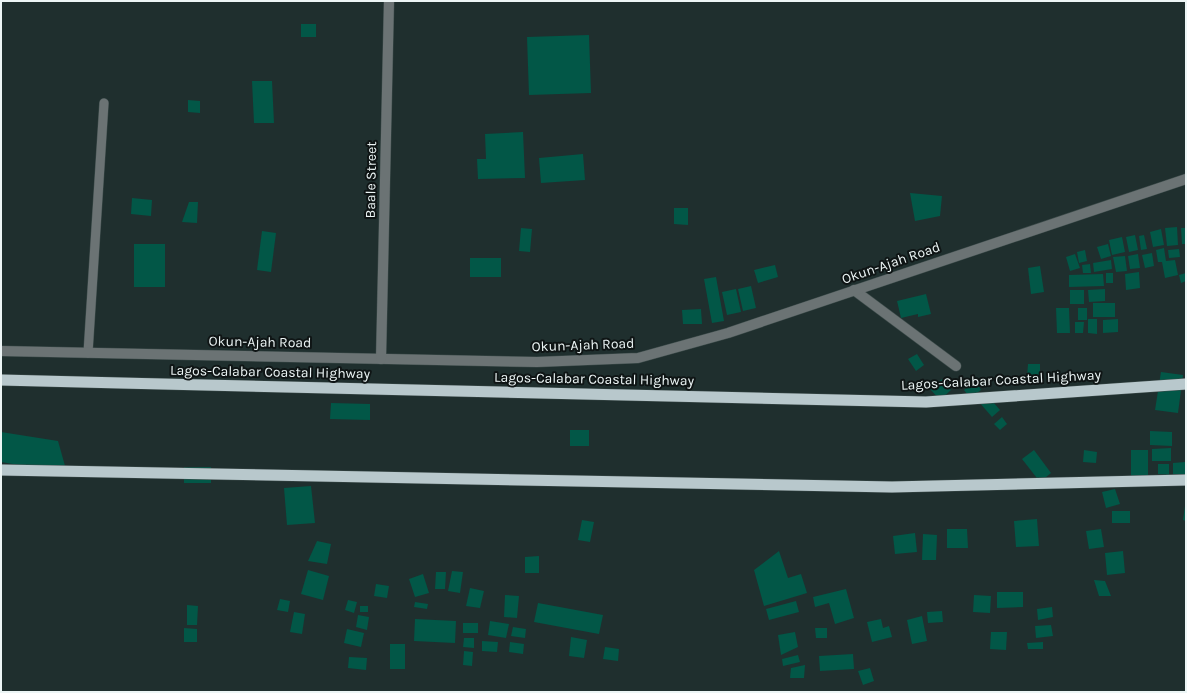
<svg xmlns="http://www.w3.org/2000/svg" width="1187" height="693" font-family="Karla,sans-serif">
	<rect width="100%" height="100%" fill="#1f2f2e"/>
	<g fill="#025747">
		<rect x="301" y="24" width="15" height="13"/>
		<path d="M589,35L591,93L529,95L527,37Z"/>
		<path d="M252,81H272L274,123H254Z"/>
		<path d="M188,100L200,101V113L188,112Z"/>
		<path d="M523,132L525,178L478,179L477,159H486L485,134Z"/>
		<path d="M583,154L585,180L541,183L539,158Z"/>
		<path d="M910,193L942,196L940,216L915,221Z"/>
		<path d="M132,198L152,200L151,216L131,214Z"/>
		<path d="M189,202H198L197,223L182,222Z"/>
		<path d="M674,208H688V225L674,224Z"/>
		<path d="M1177,227L1178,245L1167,246L1165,228Z"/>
		<path d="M521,228L532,229L530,252L519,251Z"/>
		<path d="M1181,228H1186V244H1182Z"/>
		<path d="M1161,229L1164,245L1153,247L1150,232Z"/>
		<path d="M262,231L276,233L271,272L257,270Z"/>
		<path d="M1135,235L1138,250L1129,252L1126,237Z"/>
		<path d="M1144,235L1147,249L1141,250L1139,236Z"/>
		<path d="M1122,237L1125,252L1112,255L1109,240Z"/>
		<rect x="134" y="244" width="31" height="43"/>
		<path d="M1108,244L1111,256L1101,259L1097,247Z"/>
		<path d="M1164,248L1166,261L1175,260L1178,275L1165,278L1162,262H1158L1156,250Z"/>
		<path d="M1179,249L1180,257L1169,258L1168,250Z"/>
		<path d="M1085,250L1087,261L1079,263L1077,252Z"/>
		<path d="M1152,253L1154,266L1145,268L1142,255Z"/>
		<path d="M1075,254L1080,268L1070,271L1066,257Z"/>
		<path d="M1138,254L1140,268L1130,269L1128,256Z"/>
		<path d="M1125,256L1127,271L1116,272L1113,257Z"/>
		<rect x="470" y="258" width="31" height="19"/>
		<path d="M1111,260L1112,269L1094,272L1093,263Z"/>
		<path d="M1090,264L1091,273H1083L1082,265Z"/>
		<path d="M775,265L778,277L758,283L754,270Z"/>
		<path d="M1040,266L1044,292L1031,294L1028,268Z"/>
		<path d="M1139,272L1140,288L1126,290L1125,274Z"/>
		<rect x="1106" y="273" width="7" height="10"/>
		<path d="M1186,273V281L1181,283L1179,275Z"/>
		<path d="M1103,274L1104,286L1069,287V275Z"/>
		<path d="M716,277L724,321L712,323L704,279Z"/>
		<path d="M751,286L756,308L743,311L738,289Z"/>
		<path d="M736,289L741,312L727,315L722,292Z"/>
		<path d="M1105,289V301L1089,302L1088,290Z"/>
		<rect x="1070" y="290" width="14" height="14"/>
		<path d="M926,294L931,314L918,317V314L901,318L897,301Z"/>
		<rect x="1093" y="303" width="22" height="14"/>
		<path d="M1056,308H1069L1070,333H1057Z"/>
		<rect x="1078" y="308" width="9" height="12"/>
		<path d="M701,309L702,324H683L682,310Z"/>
		<path d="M1088,319H1097V334L1088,333Z"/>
		<path d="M1118,319V332L1103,333V320Z"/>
		<path d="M1075,322H1084L1083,333H1075Z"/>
		<path d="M917,354L924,365L916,371L908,359Z"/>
		<path d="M1028,364H1040V378L1027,377Z"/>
		<path d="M1161,372L1183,375L1178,413L1155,410Z"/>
		<path d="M942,379L951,390L940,400L930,389Z"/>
		<path d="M975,381L981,390L970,398L964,390Z"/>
		<path d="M987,395L1000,410L992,417L979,402Z"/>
		<path d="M331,403L370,404V420L330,419Z"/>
		<path d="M1002,417L1007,424L1000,430L994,424Z"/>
		<rect x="570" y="430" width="19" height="16"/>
		<path d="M1150,431L1172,432V446L1150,445Z"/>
		<path d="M1,432L58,441L67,473L1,462Z"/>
		<path d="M1171,448V461H1152V449Z"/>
		<path d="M1034,450L1051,473L1040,482L1022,459Z"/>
		<path d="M1084,450L1097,452L1096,463L1083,462Z"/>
		<rect x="1131" y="450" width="17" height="26"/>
		<path d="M1185,462V474H1173V463Z"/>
		<path d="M1158,464H1169V475L1158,474Z"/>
		<rect x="184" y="467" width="27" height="16"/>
		<path d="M311,486L315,523L287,525L284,488Z"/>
		<path d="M1115,489L1120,504L1106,508L1102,492Z"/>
		<path d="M1185,506H1186V521L1183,520Z"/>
		<rect x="1112" y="511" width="18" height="12"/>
		<path d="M1037,519L1039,546L1016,547L1014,521Z"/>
		<path d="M582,520L594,522L590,542L578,540Z"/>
		<path d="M947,529H967L968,548H947Z"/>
		<path d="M1101,529L1104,547L1089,549L1086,531Z"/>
		<path d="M915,533L917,552L895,554L893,536Z"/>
		<path d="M923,534L937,535L936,560H922Z"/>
		<path d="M317,541L331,544L327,564L308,561Z"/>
		<path d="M779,551L788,578L801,574L807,593L764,606L754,570Z"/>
		<path d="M1123,551L1125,573L1107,575L1105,553Z"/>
		<path d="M539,556V573H525V557Z"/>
		<path d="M308,570L329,576L323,600L301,594Z"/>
		<path d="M452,571L463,572L460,593L448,591Z"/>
		<path d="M436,572H446L445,589H435Z"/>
		<path d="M423,574L429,593L415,597L409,579Z"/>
		<path d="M1094,580L1105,581L1111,596H1099Z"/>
		<path d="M376,584L389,586L387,598L374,596Z"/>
		<path d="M470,588L484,591L480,608L466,606Z"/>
		<path d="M846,589L854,618L835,624L829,603L815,607L813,597Z"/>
		<path d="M997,592H1023V607L997,608Z"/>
		<path d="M505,595L519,596L517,618L504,617Z"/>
		<path d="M974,595L991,596L990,613L973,612Z"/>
		<path d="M280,599L290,601L288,612L277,610Z"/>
		<path d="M348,600L357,602L354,613L345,610Z"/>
		<path d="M796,601L799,612L769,620L766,609Z"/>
		<path d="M415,602L428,604L427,609L414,607Z"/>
		<path d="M538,603L603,615L599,634L534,622Z"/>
		<path d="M187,605L198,606L197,625H187Z"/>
		<rect x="360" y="606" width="8" height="6"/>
		<path d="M1052,607L1053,617L1038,620L1037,609Z"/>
		<path d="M942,611L943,622L928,623L927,612Z"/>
		<path d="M294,612L305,614L302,634L290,632Z"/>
		<path d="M358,615L369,617L367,630L356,627Z"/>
		<path d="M922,616L927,641L912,644L907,620Z"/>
		<path d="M415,619L456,621L455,643L414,641Z"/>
		<path d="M881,619L883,628L889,626L892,637L872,642L867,622Z"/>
		<path d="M490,621L509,624L506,638L488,635Z"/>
		<rect x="463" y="623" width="15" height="10"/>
		<path d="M1051,625L1053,636L1036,638L1035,626Z"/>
		<path d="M513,627L526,629L525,638L511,636Z"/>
		<path d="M184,628L197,629V642H184Z"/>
		<path d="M815,628H827V638H816Z"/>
		<path d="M347,629L364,633L361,647L344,643Z"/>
		<path d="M795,632L798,647L781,655L778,635Z"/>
		<path d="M991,632H1007L1006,650L990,649Z"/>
		<path d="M571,637L587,640L584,658L569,656Z"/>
		<path d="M464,638H474V648L463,647Z"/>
		<path d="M482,641L498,642L497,652L482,651Z"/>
		<path d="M510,642L524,644L523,654L509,652Z"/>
		<path d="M1043,642V649H1028L1027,643Z"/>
		<rect x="390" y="644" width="15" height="25"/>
		<path d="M605,647L619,649L618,661L603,659Z"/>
		<path d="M464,651L473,652L472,666L463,665Z"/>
		<path d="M853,654L854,669L820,671L819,656Z"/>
		<path d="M798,655L800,662L783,666L782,659Z"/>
		<path d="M349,657L367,658L366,670L348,668Z"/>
		<path d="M805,665L804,678H790L791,668Z"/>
		<path d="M870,668L874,681L863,685L858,671Z"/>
	</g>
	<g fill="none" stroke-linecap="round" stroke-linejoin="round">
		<defs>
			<path id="service" d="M88,353L104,103"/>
			<g id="minor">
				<path d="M854,290L956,366"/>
				<path d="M1,351L537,362L638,358L728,333L1186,179"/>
				<path d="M381,359L389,1"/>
			</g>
			<g id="trunk">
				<path d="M1,380L121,383L926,402L1186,384"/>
				<path d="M1,470L892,487L1186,480"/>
			</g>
		</defs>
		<use href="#service" stroke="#3c4b4a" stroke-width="10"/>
		<use href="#minor" stroke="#3c4b4a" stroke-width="11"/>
		<use href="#trunk" stroke="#3c4b4a" stroke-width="12"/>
		<use href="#service" stroke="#6b7374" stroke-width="9"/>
		<use href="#minor" stroke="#6b7374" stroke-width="10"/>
		<use href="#trunk" stroke="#b8c8cc" stroke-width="11"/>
	</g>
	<g text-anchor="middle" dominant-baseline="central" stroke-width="4" stroke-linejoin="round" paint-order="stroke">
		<g font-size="14" fill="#ecf5f5" stroke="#0f1515">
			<text transform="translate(371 180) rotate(-89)">Baale Street</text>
			<text transform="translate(891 263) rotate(-19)">Okun-Ajah Road</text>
			<text transform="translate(260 342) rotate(1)">Okun-Ajah Road</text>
			<text transform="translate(583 345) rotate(-2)">Okun-Ajah Road</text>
			<text transform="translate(270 372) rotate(1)">Lagos-Calabar Coastal Highway</text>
			<text transform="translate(594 379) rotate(1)">Lagos-Calabar Coastal Highway</text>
			<text transform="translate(1001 380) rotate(-3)">Lagos-Calabar Coastal Highway</text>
		</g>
	</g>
	<rect width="1187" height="693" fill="none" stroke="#ecf5f5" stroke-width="4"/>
</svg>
